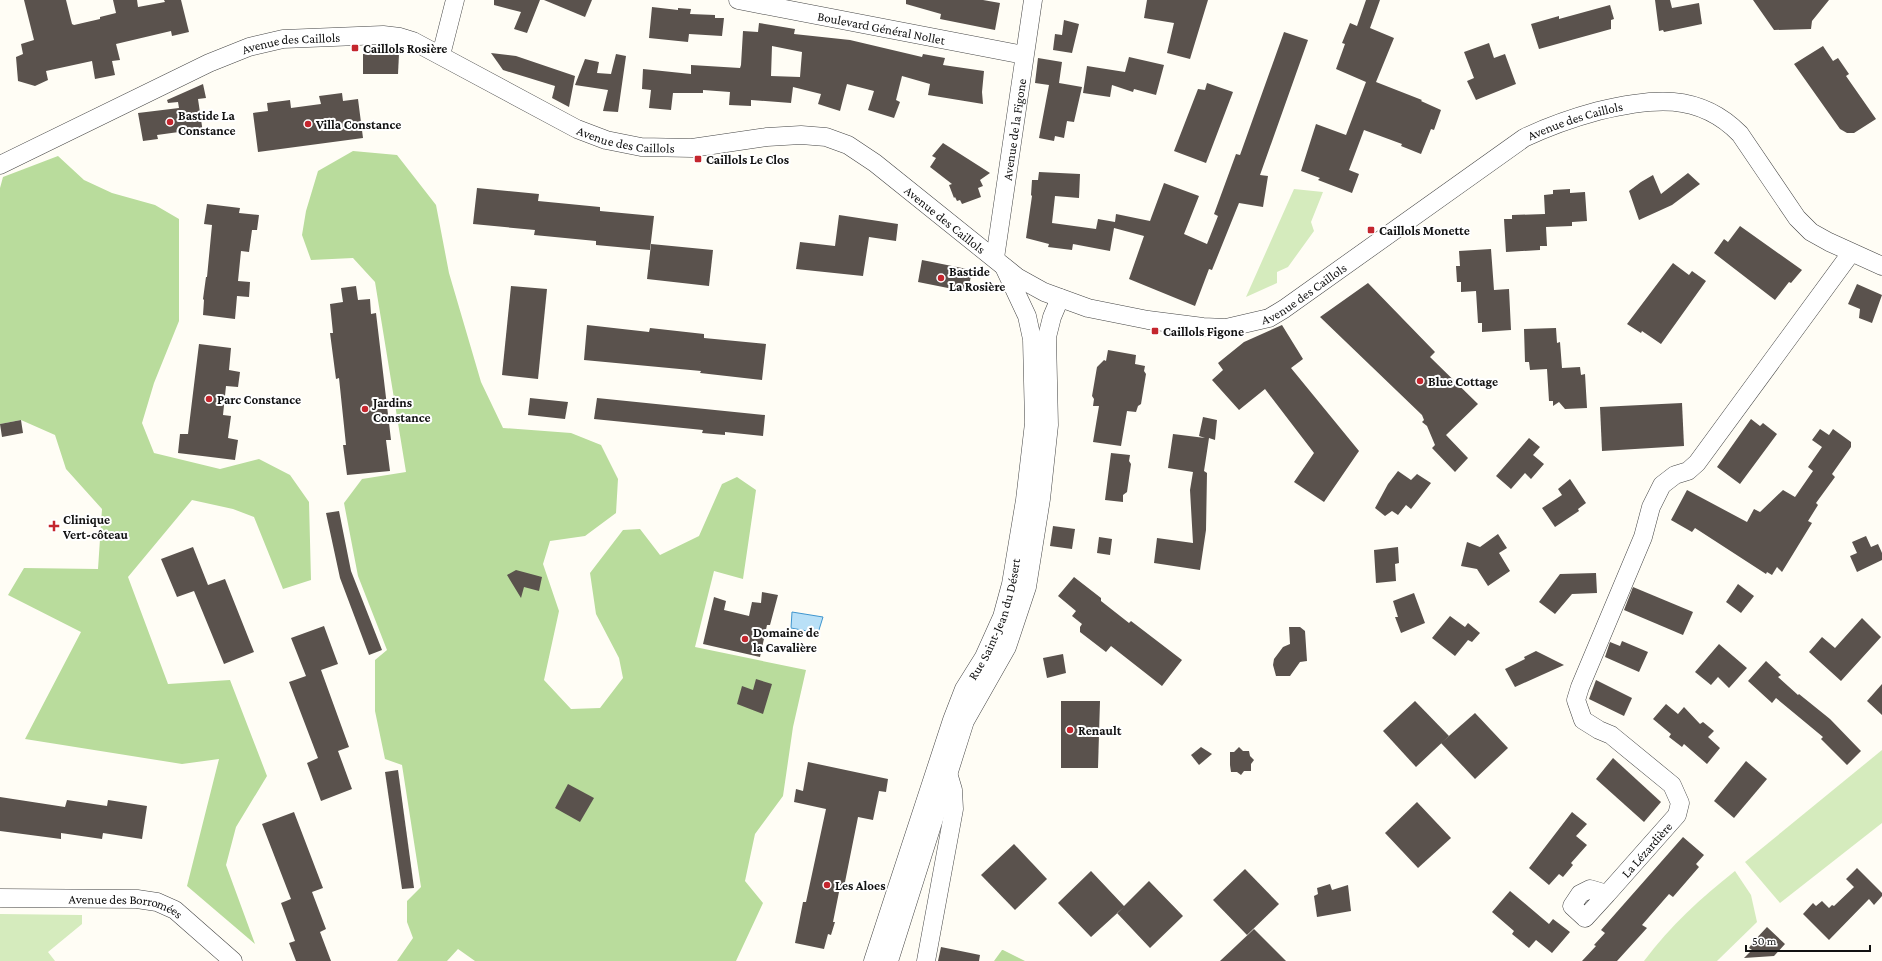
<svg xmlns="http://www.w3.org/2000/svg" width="1882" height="961" font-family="'Crimson Pro',serif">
	<rect width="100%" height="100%" fill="#fffdf5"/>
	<g fill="#d5ebbd">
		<path d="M1294,189L1323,192L1311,222L1314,231L1288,267L1277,272V283L1246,297Z"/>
		<path d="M1882,750V823L1780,903L1745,862Z"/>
		<path d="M1735,871L1751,895L1757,922L1717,961H1644C1670,926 1701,898 1735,871Z"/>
		<path d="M0,914L82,915V924L48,952L55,961H0Z"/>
	</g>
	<g fill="#b9dc9c">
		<path d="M353,151L397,155L436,205L449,273L481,382L503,428L571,433L601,445L618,479L616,513L585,536L550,541L543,564L559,611L544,680L571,709L600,708L623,678L619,658L596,614L590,573L623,530L640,529L660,555L699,536L722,484L737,477L756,490L743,579L714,571L695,647L806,670L793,727L783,796L755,834L745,881L763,903L736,961H475L458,949L447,961H397L413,938L407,922V901L421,887L402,765L385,759L375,711V660L387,650L358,576L344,503L362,479L406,472L375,282L353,258L311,260L302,235L306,211L318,171Z"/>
		<path d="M58,156L84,180L112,193L155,205L179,219V321L154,383L142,423L154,453L220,469L259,459L290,475L309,502L311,580L283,589L254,517L233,509L192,500L128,577L168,684L230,680L267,776L236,827L226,865L255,944L187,886L219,759L182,764L25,739L81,632L8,595L24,568L98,569L102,509L66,469L55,435L21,420L0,424V188L3,177Z"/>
		<path d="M1002,950H1003L1025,961H994Z"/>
	</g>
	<path fill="#b9e0f7" stroke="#3f96cf" d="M792,612L823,617L818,633L791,628Z"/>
	<g fill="#5a524d" fill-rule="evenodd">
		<path d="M24,0H66L72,24L74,25L100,19V17L116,13L113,0H137L138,7L165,2L164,0H181L189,32L172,36L171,31L116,44L120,60L112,61L115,75L95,79L92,61L46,71L48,80L35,86L18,81L16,57L23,54L21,44L34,40Z"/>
		<path d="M494,0H540L527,33L514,29L521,12L494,5Z"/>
		<path d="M544,0H592L585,17Z"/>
		<path d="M906,0H983L1000,3L995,30L940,19L941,14L906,4Z"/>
		<path d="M1147,0H1208L1190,59L1167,53L1174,23L1144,18Z"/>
		<path d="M1366,0H1380L1370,28L1394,38L1376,82L1422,100L1421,101L1441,110L1434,130L1431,129L1421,154L1401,146L1402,144L1364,130L1349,170L1359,174L1352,193L1318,180L1320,178L1301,171L1316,124L1346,135L1366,82L1336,69L1345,44L1342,43L1350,23L1357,26Z"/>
		<path d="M1655,0H1670L1672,8L1699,3L1702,24L1664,32L1663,30L1659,31Z"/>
		<path d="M1753,0H1829L1812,21L1811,29L1774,30Z"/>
		<path d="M1610,5L1614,19L1611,20V29L1539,49L1531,24L1559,16V19Z"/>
		<path d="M652,7L678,10V8L691,9L690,14L715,15V18H724L722,36L689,34L688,42L649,38Z"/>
		<path d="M1064,20L1079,24L1072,53L1053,50L1055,34L1062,35Z"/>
		<path d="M759,23L795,29L794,34L850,40L922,57L923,54L945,58L943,65L984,71L982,92L983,104L928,95L930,84L902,76L896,100L900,102L894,118L868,110L874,91L847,84L840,111L818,104L821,94L793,87L791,103L751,100V106L729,105L730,92L703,90V93H673L671,110L649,108L651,90L642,89L643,69L691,74V65L740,68L741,65L743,31L758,32ZM772,46L802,52L800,77L771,76Z"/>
		<path d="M1284,32L1308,40L1260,175L1268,176L1263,207L1239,203L1212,270L1209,269L1195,306L1129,279L1144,236L1114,228L1110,251L1073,244L1072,250L1048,247L1049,244L1026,238L1032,196L1031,195L1032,180H1038L1039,172L1080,174L1079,198L1055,196L1052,223L1096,229L1098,219L1115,222L1116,214L1150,221L1164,183L1199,196L1184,234L1207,244L1218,216L1214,214L1236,154L1240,155Z"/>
		<path d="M1489,43L1494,58L1505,54L1516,84L1476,100L1467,81L1474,78L1464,52Z"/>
		<path d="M1823,46L1833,61L1838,58L1849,74L1846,76L1876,119L1854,133H1847L1840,129L1794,64Z"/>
		<path d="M491,53L516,56L575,76L569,107L552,98L555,86L503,70Z"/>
		<path d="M363,54H399L398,74H363Z"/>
		<path d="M616,54L626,56L618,112L603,111L608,90L575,85L585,59L599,62L597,73L611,74Z"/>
		<path d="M1129,57L1164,65L1156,95L1134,89L1133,92L1112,85L1110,97L1083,93L1087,66L1125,72Z"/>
		<path d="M1038,58L1062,62L1059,83L1082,87L1074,122L1067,121L1064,138L1055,136L1054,141L1039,138L1049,85L1035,83Z"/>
		<path d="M1207,83L1233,92L1206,163L1174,151L1198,89L1205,90Z"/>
		<path d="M203,84L206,98L198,99L203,133L187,135L186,131L157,135L158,139L143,141L138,113L179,108L178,102L168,103L167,100Z"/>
		<path d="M342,93L343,101L358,99L363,138L258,152L253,113L268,111L267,103L290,100L291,108L321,104L319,96Z"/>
		<path d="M943,143L990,173L980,180L983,186L978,188L981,197L962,204L960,200L957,201L955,197L954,198L949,185L952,184L930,167L936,158L932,156Z"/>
		<path d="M1688,173L1700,184L1672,205L1639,220L1629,191L1641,182L1653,175L1661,194Z"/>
		<path d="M477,188L539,194L538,201L600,207V211L654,216L650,250L596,245V241L534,235L535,230L473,224Z"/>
		<path d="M1570,189V193L1585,192L1587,221L1572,222V226L1546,227L1547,246H1540V250L1506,252L1504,219H1512V215L1545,214L1544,195L1553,194V190Z"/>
		<path d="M207,204L240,208L239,213L259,215L257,230H252L249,252L241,251L238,281L250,282L249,297L237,296L235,319L203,315L204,300L203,299L206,277H207L212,225L204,224Z"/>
		<path d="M839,215L898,224L896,241L869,237L863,276L796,269L800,242L835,246Z"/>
		<path d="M1740,226L1802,270L1791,283L1789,282L1775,300L1714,253L1724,239L1728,242Z"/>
		<path d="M651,244L713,250L709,286L647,279Z"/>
		<path d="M1491,249L1494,290L1509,289L1511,330L1482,332V323H1478L1476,291L1461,292V282H1457L1456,266H1460L1459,251Z"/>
		<path d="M922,260L972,270L968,292L918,282Z"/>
		<path d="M1673,263L1689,275L1692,271L1706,281L1661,344L1642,331L1641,333L1627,324Z"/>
		<path d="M1368,283L1435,352L1430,357L1478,404L1446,435L1468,458L1455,472L1432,448L1435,445L1427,426L1422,422L1424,420L1422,415L1320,317Z"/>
		<path d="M1857,284L1882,295L1872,323L1859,318L1860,309L1848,304Z"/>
		<path d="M356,286L358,300L370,299L371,314L376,313L391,440H386L390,471L347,475L343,445H346L339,378L336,379L330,333H333L330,304L343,302L341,288Z"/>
		<path d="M511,286L547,289L538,379L502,375Z"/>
		<path d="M587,325L649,332L650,328L704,334V338L766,344L762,380L700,373L701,371L584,360Z"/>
		<path d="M1282,325L1303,359L1291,368L1359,451L1324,502L1294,482L1314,453L1265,389L1239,410L1212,380L1223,370L1218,363L1244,342Z"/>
		<path d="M1556,328L1557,343L1560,342L1562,368L1580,367L1581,375L1585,374L1587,408L1565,409L1559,402L1553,406V401H1549L1547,369L1530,370L1529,362H1525L1524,329Z"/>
		<path d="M199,344L231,348L229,370L240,372L238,387L226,386L223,415L231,416L228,438L238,440L235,460L178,453L180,434H188Z"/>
		<path d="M1108,350L1136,355L1135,364L1145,366L1144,371L1146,374L1141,404L1138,406L1136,412L1127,411L1121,446L1093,442L1099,406H1093L1094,399L1092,396L1097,367L1104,360L1106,361Z"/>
		<path d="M530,398L568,402L565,419L528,415Z"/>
		<path d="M597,398L765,415L763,436L725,432V435L702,433L703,430L594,419Z"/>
		<path d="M1682,403L1684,446L1602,451L1600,407Z"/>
		<path d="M1203,417L1217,420L1215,440L1209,438L1204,471L1207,473L1206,530L1200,570L1154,563L1157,538L1193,543L1190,490L1193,472L1168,468L1173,434L1205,438L1199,436Z"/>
		<path d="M1751,419L1760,426L1763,423L1777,434L1740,484L1717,467Z"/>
		<path d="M21,420L23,433L2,437L0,424Z"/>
		<path d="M1820,429L1829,435L1833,429L1851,442V447L1832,474L1835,477L1816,503L1818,505L1808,521L1812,523L1782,572L1777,567L1772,575L1767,572L1766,574L1695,528L1692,532L1671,520L1687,490L1747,522L1754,509L1760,512L1783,490L1795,497L1813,471L1808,467L1822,447L1812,440Z"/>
		<path d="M1529,438L1540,447L1533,455L1544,464L1531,479L1525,473L1511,489L1496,476Z"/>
		<path d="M1111,453L1130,455L1129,461L1131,464L1127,492L1123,495V502L1105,500Z"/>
		<path d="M1398,471L1411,480L1417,474L1431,483L1411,509L1406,505L1398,515L1392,511L1385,516L1375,508L1388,484Z"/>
		<path d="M1570,479L1586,503L1578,509L1579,511L1555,527L1542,508L1562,495L1558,489Z"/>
		<path d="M339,511L351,571L382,650L369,655L340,578L326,513Z"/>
		<path d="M1053,526L1075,529L1072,549L1050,546Z"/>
		<path d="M1498,534L1507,548L1499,553L1510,571L1488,586L1477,569L1461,566L1467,542L1480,547Z"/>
		<path d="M1866,536L1871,547L1878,544L1882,553V560L1857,572L1850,556L1857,553L1852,542Z"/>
		<path d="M1099,537L1112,539L1110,555L1097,553Z"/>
		<path d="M193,547L208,585L225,579L254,652L224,664L194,591L177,597L161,559Z"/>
		<path d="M1398,547L1399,563L1395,564L1396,581L1376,583L1374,550Z"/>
		<path d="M516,570L542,577L539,591L524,587L521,598L507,575Z"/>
		<path d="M1596,573L1597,593L1572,594L1555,614L1539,602L1560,574Z"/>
		<path d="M1074,577L1101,598V601L1129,623L1131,621L1182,660L1162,686L1111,646L1106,652L1080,632V627L1082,624L1072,616L1076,611L1058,596Z"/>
		<path d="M1738,584L1754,596L1741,613L1726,602Z"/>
		<path d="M1633,587L1693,612L1683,635L1624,610Z"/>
		<path d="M762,592L778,595L770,625H767L760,657L703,644L714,597L726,601L724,610L749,616L752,602L761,603Z"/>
		<path d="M1414,593L1425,623L1401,633L1395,617H1398L1393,601Z"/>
		<path d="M1450,616L1465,627L1468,623L1480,633L1472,642L1468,640L1455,656L1432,638Z"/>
		<path d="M1862,618L1881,637L1841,681L1809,652L1822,637L1835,648Z"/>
		<path d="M324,626L338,664L321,670L349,747L338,751L352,789L321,801L307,763L318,758L289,682L306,676L291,638Z"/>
		<path d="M1289,627H1300L1305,631L1307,661L1300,662L1290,676H1276L1273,665L1274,659L1283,647L1290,644Z"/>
		<path d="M1622,641L1648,652L1639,672L1605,657L1610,642L1620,646Z"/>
		<path d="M1719,644L1747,668L1729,688L1718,677L1711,685L1695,672Z"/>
		<path d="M1536,651L1564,665L1515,687L1505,669L1525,659L1524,657Z"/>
		<path d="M1063,654L1066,673L1047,678L1043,658Z"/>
		<path d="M1766,661L1781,675L1778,677L1798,695L1799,694L1830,719L1861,751L1847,765L1821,739L1823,737L1776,698L1772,703L1748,681Z"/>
		<path d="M756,679L772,684L763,714L737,704L742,686L753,690Z"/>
		<path d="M1596,680L1632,698L1624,716L1589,699Z"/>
		<path d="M1882,684V715L1867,701Z"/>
		<path d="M1061,701H1100L1098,768H1061Z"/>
		<path d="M1415,701L1449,736L1416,767L1383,731Z"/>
		<path d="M1666,704L1678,714L1684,707L1700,724L1703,722L1714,731L1708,737L1720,748L1707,764L1684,744L1682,747L1669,737L1671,734L1653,719Z"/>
		<path d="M1475,713L1508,748L1475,779L1441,743Z"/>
		<path d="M1201,747L1212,754L1199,765L1191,755Z"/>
		<path d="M1239,747L1243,751H1249L1250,756L1254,760L1251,764V771H1244L1241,775L1237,772H1231L1230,765V752H1234Z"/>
		<path d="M1613,758L1661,802L1644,822L1596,779Z"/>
		<path d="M1746,761L1767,779L1734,818L1714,801Z"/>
		<path d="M808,762L888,779L886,792L879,791L873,820L858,817L844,887H840L833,922H835L831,935L828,934L824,949L795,943L803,902H806L826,809L794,802L796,789L803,791Z"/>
		<path d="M398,770L414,888L402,889L385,772Z"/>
		<path d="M568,784L594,798L580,822L555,808Z"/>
		<path d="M0,797L65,807L67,800L107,806L108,800L147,806L142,839L103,833L102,839L61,833V839L0,831Z"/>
		<path d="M1417,802L1451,838L1418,868L1385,833Z"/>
		<path d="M294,812L323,888L312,892L326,929L320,932L331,961H296L289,943L295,941L281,903L291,899L262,824Z"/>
		<path d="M1572,812L1587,824L1576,836L1587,845L1571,863L1573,865L1563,877L1559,874L1549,885L1529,868Z"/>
		<path d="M1683,837L1704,855L1696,864L1699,867L1673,897L1669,894L1642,925L1647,928L1617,961H1582L1596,946L1594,945L1605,933L1601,930Z"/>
		<path d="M1014,844L1047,879L1015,910L981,875Z"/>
		<path d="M1857,868L1882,893V896L1874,905L1869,899L1829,940L1803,914L1813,903L1816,906L1822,901L1829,908L1832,905L1834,906L1854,887L1846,879Z"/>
		<path d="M1245,869L1279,904L1247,935L1213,900Z"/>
		<path d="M1091,871L1124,906L1149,881L1183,916L1150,948L1117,913L1124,907L1091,937L1058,903Z"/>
		<path d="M1330,884L1332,890L1348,885L1351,911L1317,917L1314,896L1318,894L1317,888Z"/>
		<path d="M1510,891L1549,924L1553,919L1570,932L1552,953L1536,940L1529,948L1512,934L1514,931L1492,912Z"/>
		<path d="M1767,927L1785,944L1774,956L1744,958L1752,950L1749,948L1753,942Z"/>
		<path d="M1254,929L1286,961H1220Z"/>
		<path d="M941,947L980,955L979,961H938Z"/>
	</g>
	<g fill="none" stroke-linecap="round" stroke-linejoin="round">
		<defs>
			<g id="minor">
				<path id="s1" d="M738,0L1024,55"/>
				<path d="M441,55L455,0"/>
				<path id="s2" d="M0,165L209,63L249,47L283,39L383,35L400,37L413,41L577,129L606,140L641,147L692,148L767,137L801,135L826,137L848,145L875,163L1017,277L1044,292L1088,308L1148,320L1203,327L1226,328L1269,318L1284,309L1524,138C1549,126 1572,118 1598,111C1651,98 1699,92 1740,134L1797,218L1811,232L1829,242L1882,266"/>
				<path id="s3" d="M995,258L1033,0"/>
				<path id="s4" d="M1607,894L1585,918L1572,906L1580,894L1590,889L1607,894L1677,815L1680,803L1672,785L1611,735L1599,730L1583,720L1576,700L1580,687L1643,537L1651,507L1662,485L1675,475L1688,471L1697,463L1851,253"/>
				<path id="s5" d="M0,898L137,899L157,902L175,910L233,961"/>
				<path id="s6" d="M873,961L952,720L964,689L984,657L1002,617L1011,584L1025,500L1034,423L1032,339L1027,316L1004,267"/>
				<path d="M889,961L965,721L1007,647L1027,587L1041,499L1049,425L1047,337L1052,317L1060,298"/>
				<path d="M926,961L954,809L953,790L948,773"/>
			</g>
		</defs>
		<use href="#minor" stroke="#444" stroke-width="19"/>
		<use href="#minor" stroke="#fff" stroke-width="18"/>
	</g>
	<g fill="#c4262e" stroke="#fff" stroke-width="1.5">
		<rect x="351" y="44" width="8" height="8" rx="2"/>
		<circle cx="170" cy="122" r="4"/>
		<circle cx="308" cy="124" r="4"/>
		<rect x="694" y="155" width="8" height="8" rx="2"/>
		<rect x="1367" y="226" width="8" height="8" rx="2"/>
		<circle cx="941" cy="278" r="4"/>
		<rect x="1151" y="327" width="8" height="8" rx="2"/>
		<circle cx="1420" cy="381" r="4"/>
		<circle cx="209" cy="399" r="4"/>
		<circle cx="365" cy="409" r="4"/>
		<path d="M52 520h4v4h4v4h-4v4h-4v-4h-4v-4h4z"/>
		<circle cx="745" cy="639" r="4"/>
		<circle cx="1070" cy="730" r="4"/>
		<circle cx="827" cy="885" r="4"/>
	</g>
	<g text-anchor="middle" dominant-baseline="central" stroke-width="4" stroke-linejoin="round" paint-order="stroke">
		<g font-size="13" fill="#111" stroke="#fff">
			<text stroke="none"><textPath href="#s1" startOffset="146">Boulevard Général Nollet</textPath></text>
			<text stroke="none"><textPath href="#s2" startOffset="318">Avenue des Caillols</textPath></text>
			<text stroke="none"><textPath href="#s2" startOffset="1746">Avenue des Caillols</textPath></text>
			<text stroke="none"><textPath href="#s3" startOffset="130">Avenue de la Figone</textPath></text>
			<text stroke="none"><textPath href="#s2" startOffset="678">Avenue des Caillols</textPath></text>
			<text stroke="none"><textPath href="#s2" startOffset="1026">Avenue des Caillols</textPath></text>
			<text stroke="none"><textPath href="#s2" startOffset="1422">Avenue des Caillols</textPath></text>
			<text stroke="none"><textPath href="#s6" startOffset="364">Rue Saint-Jean du Désert</textPath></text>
			<text stroke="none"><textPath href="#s4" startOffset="153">La Lézardière</textPath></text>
			<text stroke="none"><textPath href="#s5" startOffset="127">Avenue des Borromées</textPath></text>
		</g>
		<g font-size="13" font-weight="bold" fill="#111" stroke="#fff" text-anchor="start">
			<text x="363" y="48">Caillols Rosière</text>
			<text x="178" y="115">Bastide La<tspan x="178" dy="15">Constance</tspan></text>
			<text x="316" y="124">Villa Constance</text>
			<text x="706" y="159">Caillols Le Clos</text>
			<text x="1379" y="230">Caillols Monette</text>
			<text x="949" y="271">Bastide<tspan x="949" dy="15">La Rosière</tspan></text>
			<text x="1163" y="331">Caillols Figone</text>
			<text x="1428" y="381">Blue Cottage</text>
			<text x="217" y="399">Parc Constance</text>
			<text x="373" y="402">Jardins<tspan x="373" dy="15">Constance</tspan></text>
			<text x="63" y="519">Clinique<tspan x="63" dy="15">Vert-côteau</tspan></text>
			<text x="753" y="632">Domaine de<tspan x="753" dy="15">la Cavalière</tspan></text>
			<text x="1078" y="730">Renault</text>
			<text x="835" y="885">Les Aloes</text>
		</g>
	</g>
	<path d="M1746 945v6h124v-6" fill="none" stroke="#111111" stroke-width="2"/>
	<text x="1752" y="945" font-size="12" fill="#111111" stroke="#ffffff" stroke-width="3" paint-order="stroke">50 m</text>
</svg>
